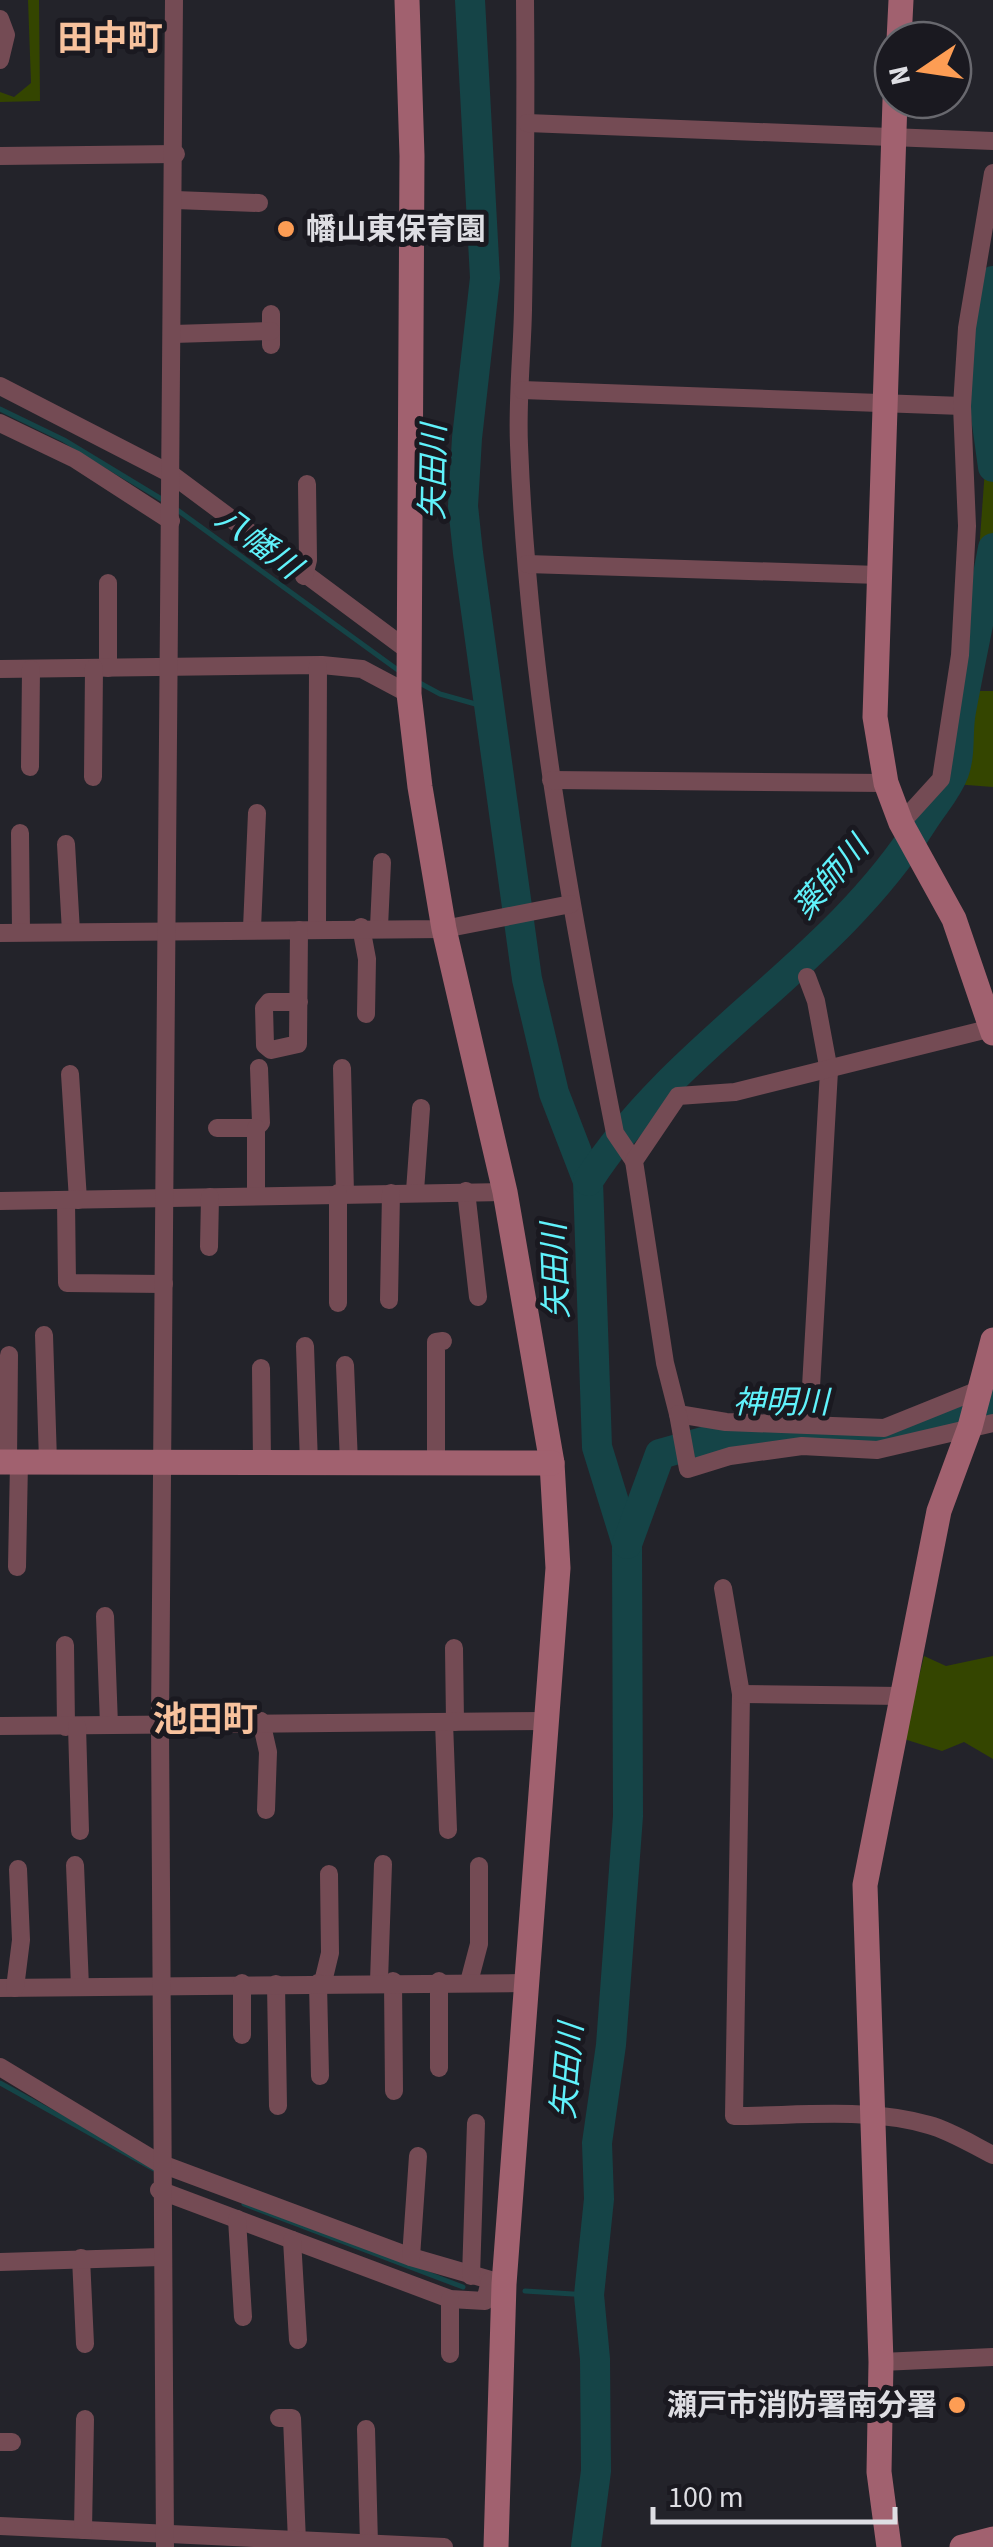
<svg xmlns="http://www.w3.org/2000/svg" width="993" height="2547" font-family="'Source Sans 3','Noto Sans JP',sans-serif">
	<rect width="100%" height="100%" fill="#23232a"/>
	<g fill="#344500">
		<path d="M28,0H39L40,101L0,102V92L14,97L31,83Z"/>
		<path d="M993,358V598L978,566Z"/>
		<path d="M960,691H993V787L954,784Z"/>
		<path d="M924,1656L946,1666L993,1656V1759L964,1742L942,1751L904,1739Z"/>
	</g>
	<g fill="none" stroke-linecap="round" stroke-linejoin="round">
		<g stroke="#154447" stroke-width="5">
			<path d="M0,409L64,440L163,500"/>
			<path d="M176,509L402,673"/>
			<path d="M416,681L440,694L479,705L488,699"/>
			<path d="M0,2083L154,2169"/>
			<path d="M244,2204L463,2287"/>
			<path d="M525,2291L589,2295"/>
		</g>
		<g stroke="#154447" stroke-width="30">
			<path d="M470,0L485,278L467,438L463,506L468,553L527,979L554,1093L588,1181L597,1447L627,1544L628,1816L611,2045L597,2143L599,2199L589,2295L595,2359L596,2471L586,2547"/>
			<path d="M993,281L982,388L993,467"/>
			<path d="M588,1181C679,1040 831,967 922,823C933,805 947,791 954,772C961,753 957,731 961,711C971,657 983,602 993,548"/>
			<path d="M627,1544L660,1454L721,1437L787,1434L882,1439L993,1400"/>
		</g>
		<g stroke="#744b54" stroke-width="18">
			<path d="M525,0C526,103 525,206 523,310C522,355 517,401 519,445C528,677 570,906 615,1133L634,1161"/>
			<path d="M0,19L6,35L0,60"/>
			<path d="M527,123L993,141"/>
			<path d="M0,156L176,154"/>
			<path d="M175,200L259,203"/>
			<path d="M271,314V345"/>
			<path d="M173,334L271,331"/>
			<path d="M0,386L171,474L409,651"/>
			<path d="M522,390L962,406"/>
			<path d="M0,423L75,459L171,521"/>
			<path d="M527,564L879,575"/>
			<path d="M304,576L308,560L307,484"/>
			<path d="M108,668V583"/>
			<path d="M0,669L322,665L362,669L409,694"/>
			<path d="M30,767L31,669"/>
			<path d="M93,777L94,668"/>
			<path d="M551,780L886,783"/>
			<path d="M901,823L941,779L960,655L967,526L962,406L967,328L993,173"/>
			<path d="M20,833L21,932"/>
			<path d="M66,844L71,932"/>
			<path d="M361,927L367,959L366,1014"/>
			<path d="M379,927L382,862"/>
			<path d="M252,928L257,813"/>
			<path d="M317,929L318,666"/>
			<path d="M0,933L444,929L571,904"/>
			<path d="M807,977L816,1001L829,1071L809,1422"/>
			<path d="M299,1002H269L264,1008L265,1045L271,1050L298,1044L299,930"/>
			<path d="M342,1068L345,1194"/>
			<path d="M70,1074L78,1200"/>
			<path d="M217,1128H256L261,1123L259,1068"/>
			<path d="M256,1128V1194"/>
			<path d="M415,1191L421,1108"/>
			<path d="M466,1191L478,1297"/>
			<path d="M66,1200L67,1283L164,1284"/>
			<path d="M0,1201L505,1192"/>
			<path d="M209,1247L210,1197"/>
			<path d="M389,1300L391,1193"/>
			<path d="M338,1303V1193"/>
			<path d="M44,1335L48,1461"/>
			<path d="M305,1346L309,1464"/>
			<path d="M345,1365L349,1463"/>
			<path d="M261,1368L262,1464"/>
			<path d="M976,1391L884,1428L726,1422L678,1414L665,1363L634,1161L678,1096L735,1092L992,1028"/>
			<path d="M678,1414L688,1469L730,1456L802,1446L877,1450L993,1423"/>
			<path d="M8,1462L9,1355"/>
			<path d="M436,1463V1342L443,1341"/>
			<path d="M17,1567L19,1462"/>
			<path d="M723,1588L741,1694L734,2116C797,2116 868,2107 929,2125C951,2131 973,2145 993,2155"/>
			<path d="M105,1616L109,1725"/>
			<path d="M65,1645L66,1727"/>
			<path d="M454,1648L455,1722"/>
			<path d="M741,1694L901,1696"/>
			<path d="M261,1721L268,1752L266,1810"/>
			<path d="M444,1722L448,1830"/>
			<path d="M0,1726L544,1721"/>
			<path d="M77,1726L80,1831"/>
			<path d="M75,1865L80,1987"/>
			<path d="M379,1981L383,1864"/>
			<path d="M393,1981L394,2091"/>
			<path d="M323,1982L330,1953L329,1874"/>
			<path d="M469,1982L479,1944V1866"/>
			<path d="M318,1983L320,2076"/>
			<path d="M276,1984L278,2106"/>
			<path d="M0,1988L524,1983"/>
			<path d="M15,1988L21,1940L18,1869"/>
			<path d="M242,2035V1983"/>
			<path d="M0,2067L159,2163L411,2257L504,2284"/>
			<path d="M439,2068V1981"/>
			<path d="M159,2190L450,2299L485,2301L490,2281"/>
			<path d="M237,2219L243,2317"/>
			<path d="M292,2240L298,2340"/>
			<path d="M411,2257L418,2156"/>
			<path d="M81,2258L85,2344"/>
			<path d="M0,2262L161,2257"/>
			<path d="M471,2276L476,2123"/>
			<path d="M450,2299V2354"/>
			<path d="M881,2362L993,2357"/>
			<path d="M279,2418H292L297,2542"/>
			<path d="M366,2429L369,2544"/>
			<path d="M0,2442H12"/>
			<path d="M0,2526L444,2547"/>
			<path d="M83,2530L85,2419"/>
			<path d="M165,2547L160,1723L174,0"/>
		</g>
		<g stroke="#a1616f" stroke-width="25">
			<path d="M407,0L412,156L409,694L420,787L444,929L505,1192L552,1463L558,1568L504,2284L496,2547"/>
			<path d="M899,40L901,0"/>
			<path d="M895,100L875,717L886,783L901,823L954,919L993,1033"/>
			<path d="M0,1462L552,1463"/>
			<path d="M889,2547L879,2472L881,2362L865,1885L939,1511L970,1427L993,1340"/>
			<path d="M962,2547L993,2539"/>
		</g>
	</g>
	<g fill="#fd9d54" stroke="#1a1920" stroke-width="4">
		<circle cx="286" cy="229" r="10"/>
		<circle cx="957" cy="2405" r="10"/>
	</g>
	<g text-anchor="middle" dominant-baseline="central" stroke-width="10" stroke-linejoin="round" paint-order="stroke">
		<g font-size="30" font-weight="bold" fill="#dedee3" stroke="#1a1920" text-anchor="start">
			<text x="306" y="229">幡山東保育園</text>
			<text x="937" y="2405" text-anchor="end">瀬戸市消防署南分署</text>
		</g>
		<g font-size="32" font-style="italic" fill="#60f2fb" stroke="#1a1920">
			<text transform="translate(434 472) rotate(-89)">矢田川</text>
			<text transform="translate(258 543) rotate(37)">八幡川</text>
			<text transform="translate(831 878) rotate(-49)">薬師川</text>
			<text transform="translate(556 1271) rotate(-92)">矢田川</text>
			<text x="781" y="1403">神明川</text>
			<text transform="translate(568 2071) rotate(-85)">矢田川</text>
		</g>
		<g font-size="35" font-weight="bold" fill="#f8c29d" stroke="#1a1920">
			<text x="110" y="39">田中町</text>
			<text x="205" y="1720">池田町</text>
		</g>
	</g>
	<g transform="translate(923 70) rotate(257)"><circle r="48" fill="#1a1920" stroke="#68686e" stroke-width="2.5"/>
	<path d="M0-8L18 38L0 25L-18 38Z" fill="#fd9d54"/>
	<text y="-15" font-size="28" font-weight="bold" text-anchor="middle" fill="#dedee3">N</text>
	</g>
	<path d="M653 2507v15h242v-15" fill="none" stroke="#dedee3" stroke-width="5"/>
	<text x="668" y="2507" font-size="30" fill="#dedee3" stroke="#1a1920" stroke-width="8" paint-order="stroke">100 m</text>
</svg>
